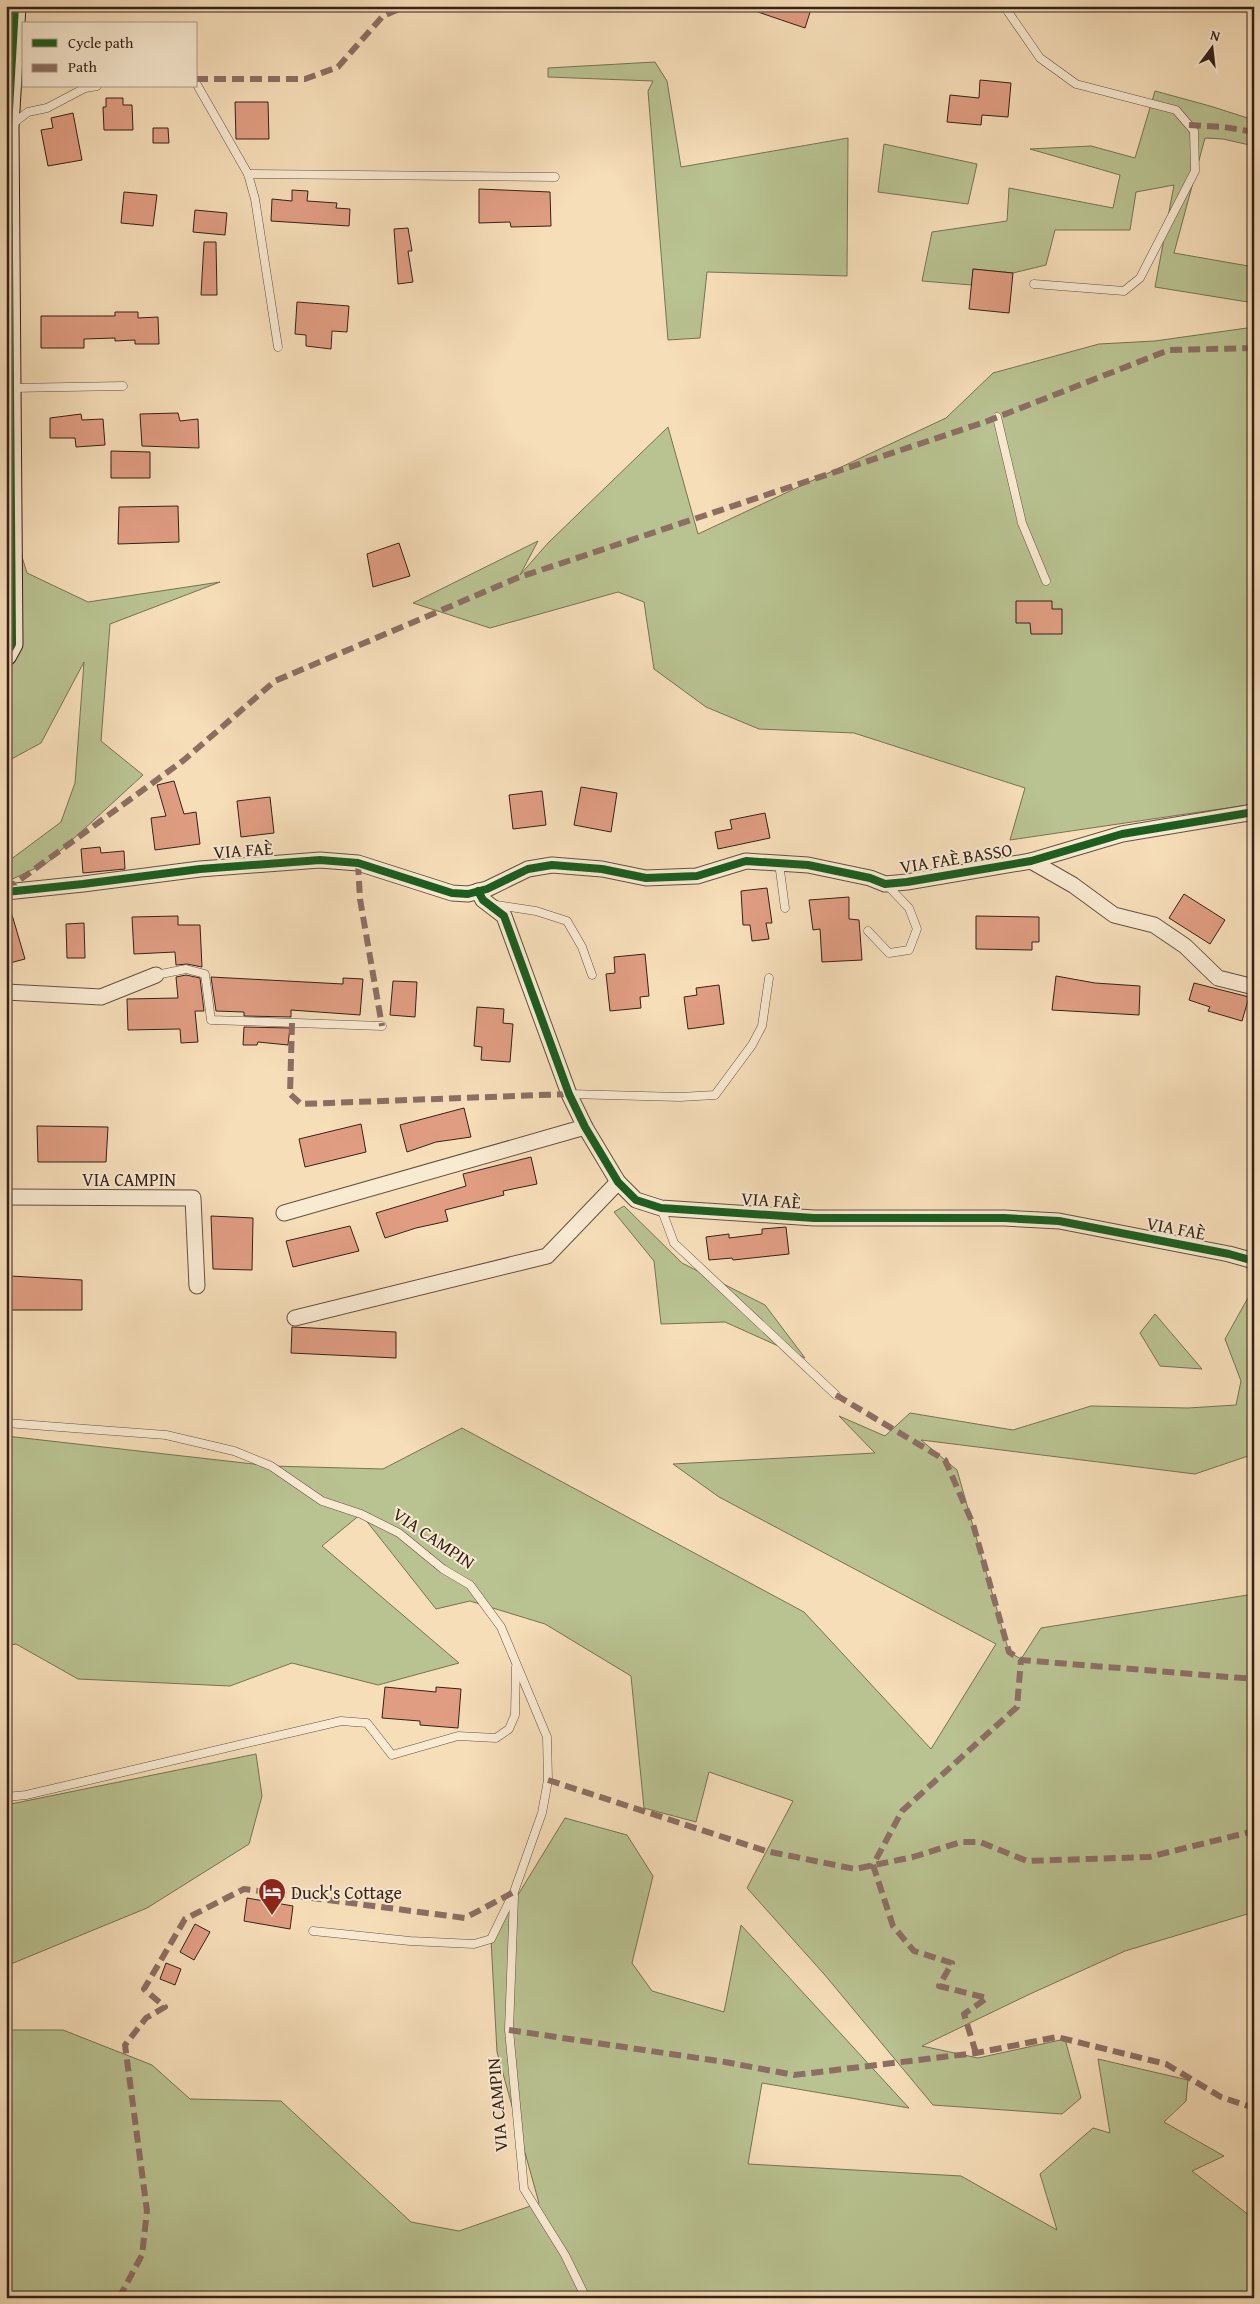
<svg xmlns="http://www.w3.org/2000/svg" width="1260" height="2304" font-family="'Gentium Book Plus',serif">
	<rect width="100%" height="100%" fill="#f6deb9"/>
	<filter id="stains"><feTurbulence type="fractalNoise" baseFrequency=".004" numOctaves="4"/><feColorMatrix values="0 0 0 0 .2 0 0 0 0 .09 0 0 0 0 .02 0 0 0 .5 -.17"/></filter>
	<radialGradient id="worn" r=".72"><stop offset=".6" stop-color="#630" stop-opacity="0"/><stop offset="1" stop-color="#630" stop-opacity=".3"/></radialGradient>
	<g fill="#b9c291" stroke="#777254">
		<path d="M655,62L667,81L681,167L848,138L847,276L707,272L700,338L668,340L648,91L653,81L548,77V68Z"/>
		<path d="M1155,91L1210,106L1254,120V146L1223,139L1205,138L1174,253L1254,267V303L1155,287L1174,185L1136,192L1130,230H1055L1046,265L1013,273L973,269L972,285L922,281L932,232L1007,221L1009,188L1113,208L1120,175L1030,149L1091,146L1135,158Z"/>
		<path d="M884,144L977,164L968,204L878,192Z"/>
		<path d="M1254,327V804L1010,840L1025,788L854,733L759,729L706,707L654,669L644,602L618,592L490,628L413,603L538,541L520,575L548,543L668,427L698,534L946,418L993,373L1099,344L1155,341Z"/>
		<path d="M6,505L27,573L88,602L220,582L110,624L101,741L143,775L47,863L6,882V863L61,822L75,783L84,662L41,743L6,762Z"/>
		<path d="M624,1206L682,1263L765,1305L805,1358L725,1322L661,1324L654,1261L614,1212Z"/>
		<path d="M1254,1287V1454L1195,1474L921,1440L957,1470L1009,1652L1021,1659L1041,1628L1254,1594V1912L1125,1951L1030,1994L922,2046L978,2058L1065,2039L1081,2098L1062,2114L933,2105L824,1974L747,1888L793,1801L709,1772L696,1822L644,1808L631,1676L545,1624L470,1601L436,1609L361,1514L322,1546L459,1663L378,1685L292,1663L230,1686L78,1679L16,1644L6,1646V1436L271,1466L383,1469L462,1428L804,1612L931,1749L996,1644L719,1497L673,1464L875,1453L839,1416L885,1436L910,1413L1013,1430L1091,1406L1188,1408L1236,1405L1241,1381L1225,1339Z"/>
		<path d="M1155,1314L1202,1369L1160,1366L1140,1333Z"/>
		<path d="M256,1754L262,1796L249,1844L147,1908L6,1966V1805Z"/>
		<path d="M565,1818L627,1835L653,1876L632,1963L652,1991L724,2012L741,1925L909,2108L762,2083L748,2164L961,2176L1057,2230L1040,2174L1093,2128L1110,2133L1098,2059L1188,2080L1186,2101L1164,2122L1224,2156L1192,2171L1254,2219V2298H6V2030H63L152,2065L190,2099L281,2101L411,2222L459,2231L539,2203L497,2052L491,1939Z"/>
	</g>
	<g fill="#e09d82" stroke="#352118">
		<path d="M750,6H812L805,28L749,9Z"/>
		<path d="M980,80L1011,83L1008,117L982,115L981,125L947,122L950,95L979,98Z"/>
		<path d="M106,98H123V105H132L133,130H104L103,107H106Z"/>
		<path d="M235,102H268L269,139H236Z"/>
		<path d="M73,113L82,160L48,166L41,130L53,128L51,118Z"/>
		<path d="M153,128H168L169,143H153Z"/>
		<path d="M479,189L550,192L551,226L511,227L510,222L479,223Z"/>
		<path d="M292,190L308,191L307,201L337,203L336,208L350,209L349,226L271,221L272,199L292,201Z"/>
		<path d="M124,192L157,195L153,226L121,223Z"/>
		<path d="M195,210L227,213L225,235L193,232Z"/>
		<path d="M408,228L412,251H408L413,282L398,284L394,229Z"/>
		<path d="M204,242H216L217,295H201Z"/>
		<path d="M973,269L1013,273L1009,313L969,309Z"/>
		<path d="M297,302L349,306L347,332L332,331L331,349L306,346V335L295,334Z"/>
		<path d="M115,312H138V318L158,317L159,344H135V340L115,341V338L84,339V348H41V316H115Z"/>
		<path d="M178,413L180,421L198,419L199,448L142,446L140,414Z"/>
		<path d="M81,414L82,420L103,419L105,445L76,447L75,438H50V418Z"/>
		<path d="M111,451L150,452V478H111Z"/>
		<path d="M178,506L179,542L118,544L119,507Z"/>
		<path d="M399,543L410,576L373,587L367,554Z"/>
		<path d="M1016,601H1052V609H1062V634H1031L1030,623H1016Z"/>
		<path d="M174,781L184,814L196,812L200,844L155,850L151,818L166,816L157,785Z"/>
		<path d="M581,787L617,793L611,832L574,825Z"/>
		<path d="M542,791L546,825L513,829L509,795Z"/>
		<path d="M270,797L274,833L241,837L237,801Z"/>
		<path d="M765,813L770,838L718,849L715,832L732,829L730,820Z"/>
		<path d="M100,847L101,853L124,851L125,869L83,873L81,849Z"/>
		<path d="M767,888L772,923H766L769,939L752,941L750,925H743L741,891Z"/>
		<path d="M1184,894L1225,920L1210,944L1169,918Z"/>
		<path d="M849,897V919L859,920L862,960L822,962L820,929L813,930L809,900Z"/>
		<path d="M10,908L25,959L6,964V909Z"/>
		<path d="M178,916V925H200L202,967L187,964L176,965L175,952L134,954L132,917Z"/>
		<path d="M976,916L1039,917V942H1032V950L976,949Z"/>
		<path d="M84,923L85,958H67L66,924Z"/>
		<path d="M645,954L649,996L640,997L641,1008L610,1011L606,974L615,973L614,957Z"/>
		<path d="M186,975L200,978L204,1011H195L198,1042L181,1043L180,1029L128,1030L127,999L178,998L176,977Z"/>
		<path d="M1056,976L1095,983L1140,986L1139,1015L1052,1010Z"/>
		<path d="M211,977L343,984V978L363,979L360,1015L291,1010V1017L244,1016V1012L216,1011Z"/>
		<path d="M393,981L417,982L415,1017L390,1015Z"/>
		<path d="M1194,983L1249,997L1242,1021L1208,1011L1210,1007L1189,1000Z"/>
		<path d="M719,985L724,1024L688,1029L684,997L697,995L696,988Z"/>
		<path d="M477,1007L504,1009L503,1023L513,1024L510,1062L481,1060L482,1047L474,1046Z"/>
		<path d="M244,1027L290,1028L288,1045L258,1042L257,1045H243Z"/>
		<path d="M464,1108L471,1137L436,1142L407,1152L400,1125Z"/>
		<path d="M361,1124L366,1152L305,1167L299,1139Z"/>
		<path d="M37,1126L108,1127L106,1162H38Z"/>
		<path d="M531,1157L537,1184L503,1191L504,1195L445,1210L448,1221L416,1228L385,1238L376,1213L466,1186L463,1174Z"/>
		<path d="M211,1216L253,1218L252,1270L213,1269Z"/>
		<path d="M350,1226L359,1251L293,1267L286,1241Z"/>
		<path d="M786,1227L789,1254L733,1260L732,1258L709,1260L706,1237L729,1234V1238L762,1234V1229Z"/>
		<path d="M10,1276L82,1280V1310H9Z"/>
		<path d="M292,1327L396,1332V1358L291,1353Z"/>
		<path d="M385,1687L436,1692V1687L461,1689L458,1728L420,1725V1721L382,1718Z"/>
		<path d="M247,1898L293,1906L290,1929L244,1921Z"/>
		<path d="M195,1924L210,1932L194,1960L180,1952Z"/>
		<path d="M166,1963L181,1969L175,1985L160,1979Z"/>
	</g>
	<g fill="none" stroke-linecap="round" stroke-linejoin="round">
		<defs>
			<g id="lane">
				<path d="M1004,6L1040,58L1076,84L1176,110L1194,131L1195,171L1140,278L1124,291L1034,284"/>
				<path d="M196,83L248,174L255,199L278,347"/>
				<path d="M11,125L28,112L47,108L85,88L97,86"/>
				<path d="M248,174L555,177"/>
				<path d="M11,388L123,386"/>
				<path d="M997,417L1022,523L1046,581"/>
				<path d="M779,863L785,908"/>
				<path d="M496,905L536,911L567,921L582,947L592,975"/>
				<path d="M868,931L889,953L909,950L917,929L909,908L887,885"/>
				<path d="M156,975L186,969L205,974L211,1020L382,1026"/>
				<path d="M569,1094L680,1097L715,1095L752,1045L762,1026L769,978"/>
				<path d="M661,1208L674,1243L836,1395"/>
				<path d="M6,1423L166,1435L234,1451L271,1466L322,1501L361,1514L399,1533L443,1569L470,1585L501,1627L547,1737L548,1780L542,1813L514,1892L491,1939L474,1944L410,1941L313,1931"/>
				<path d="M6,1797L26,1795L341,1721L367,1723L392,1755L458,1736L496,1738L509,1729L515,1715L516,1667"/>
				<path d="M514,1896L509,2030L524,2189L565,2255L586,2298"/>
			</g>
			<g id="street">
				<path d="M1031,861L1073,885L1114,915L1154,925L1185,946L1218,978L1254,987"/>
				<path d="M478,891L483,900L504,916L569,1094L585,1127L618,1182L636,1200L661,1208L814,1218H1004L1059,1221L1229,1254L1254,1261"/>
				<path d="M6,892L83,884L200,869L320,860L358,863L452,893L468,894L487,889L528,869L552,865L602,869L646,878L697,876L746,861L808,865L870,878L885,884L907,882L1031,861L1122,834L1254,812"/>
				<path d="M6,992L101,997L156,975"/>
				<path d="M6,1197L193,1198L197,1286"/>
				<path d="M284,1213L585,1127"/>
				<path d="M295,1318L547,1256L618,1182"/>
			</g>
			<path id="secondary" d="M6,655L12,644L8,127L15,6"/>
		</defs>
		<use href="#lane" stroke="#655040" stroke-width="9"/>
		<use href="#street" stroke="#655040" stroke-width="17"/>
		<use href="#secondary" stroke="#352118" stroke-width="23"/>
		<use href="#lane" stroke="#f9ead2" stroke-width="8"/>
		<use href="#street" stroke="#f9ead2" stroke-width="15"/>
		<use href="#secondary" stroke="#f9ead2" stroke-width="21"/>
		<g stroke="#8d6e63" stroke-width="6" stroke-dasharray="12 6" stroke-linecap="butt">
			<path d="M196,79H305L338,67L383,16L406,6"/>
			<path d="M1189,125L1224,127L1254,132"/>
			<path d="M358,863L360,899L382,1026"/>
			<path d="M6,890L184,760L275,681L517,578L985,422L1169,350L1254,348"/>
			<path d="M292,1023L290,1094L301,1104L569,1094"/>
			<path d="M836,1395L945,1460L973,1524L1009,1652L1021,1660L1254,1679"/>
			<path d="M548,1780L766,1851L855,1869L913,1857L961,1842H980L1027,1861L1149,1857L1254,1831"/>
			<path d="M509,2030L725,2062L794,2075L976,2053L1057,2037L1166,2064L1221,2097L1254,2108"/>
			<path d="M976,2053L964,2014L987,1998L939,1986L952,1963L914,1951L893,1926L873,1865L902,1811L1017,1707L1021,1660"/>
			<path d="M119,2298L142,2255L147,2211L125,2045L146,2018L165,2007L144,1989L185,1919L244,1889L465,1918L514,1892"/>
		</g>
		<defs>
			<g id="cycleway">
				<path d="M6,655L12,644L8,127L15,6"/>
				<path d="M478,891L483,900L504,916L569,1094L585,1127L618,1182L636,1200L661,1208L814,1218H1004L1059,1221L1229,1254L1254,1261"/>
				<path d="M6,892L83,884L200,869L320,860L358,863L452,893L468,894L487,889L528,869L552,865L602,869L646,878L697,876L746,861L808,865L870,878L885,884L907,882L1031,861L1122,834L1254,812"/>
			</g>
		</defs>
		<use href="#cycleway" stroke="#f9ead2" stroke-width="11"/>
		<use href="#cycleway" stroke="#1b5e20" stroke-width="8"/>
	</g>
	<defs>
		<symbol id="hotel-pin" viewBox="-11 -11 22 30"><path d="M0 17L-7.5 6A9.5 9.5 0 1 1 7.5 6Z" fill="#8f2418" stroke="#f9ead2"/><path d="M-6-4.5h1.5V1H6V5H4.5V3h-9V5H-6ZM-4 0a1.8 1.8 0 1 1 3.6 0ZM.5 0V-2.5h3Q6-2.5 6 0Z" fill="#fff"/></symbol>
	</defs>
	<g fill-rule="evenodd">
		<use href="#hotel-pin" x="256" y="1876" width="32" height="43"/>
	</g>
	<g text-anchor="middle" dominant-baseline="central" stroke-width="4" stroke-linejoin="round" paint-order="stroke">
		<g font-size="18" fill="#352118" stroke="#f9ead2">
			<text transform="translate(243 850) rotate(-4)">VIA FAÈ</text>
			<text transform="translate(956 858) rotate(-9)">VIA FAÈ BASSO</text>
			<text x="129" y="1179">VIA CAMPIN</text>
			<text transform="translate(771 1200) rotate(4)">VIA FAÈ</text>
			<text transform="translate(1176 1228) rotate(11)">VIA FAÈ</text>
			<text transform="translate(434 1538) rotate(34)">VIA CAMPIN</text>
			<text transform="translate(497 2105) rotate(-95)">VIA CAMPIN</text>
		</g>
		<g font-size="18" fill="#352118" stroke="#f9ead2" text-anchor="start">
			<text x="291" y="1892">Duck's Cottage</text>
		</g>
	</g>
	<rect width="1260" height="2304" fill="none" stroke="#f6deb9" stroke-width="25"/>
	<rect x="8" y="8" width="1245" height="2289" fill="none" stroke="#352118" stroke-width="2.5"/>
	<rect x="12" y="12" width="1235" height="2279" fill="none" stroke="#352118"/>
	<rect x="22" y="22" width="175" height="65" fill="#f9ead2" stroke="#ab9a88"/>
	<rect x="32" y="39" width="25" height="8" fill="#1b5e20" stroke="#ab9a88"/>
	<text x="68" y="48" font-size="15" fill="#352118">Cycle path</text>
	<rect x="32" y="64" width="25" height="8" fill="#8d6e63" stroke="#ab9a88"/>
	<text x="68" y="72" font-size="15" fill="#352118">Path</text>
	<g transform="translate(1212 48) rotate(15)" stroke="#f9ead2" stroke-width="4" paint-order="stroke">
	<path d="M0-4L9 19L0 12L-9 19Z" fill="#352118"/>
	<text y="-8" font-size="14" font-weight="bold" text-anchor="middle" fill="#352118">N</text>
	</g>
	<rect width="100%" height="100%" filter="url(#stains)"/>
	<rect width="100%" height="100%" fill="url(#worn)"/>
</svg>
